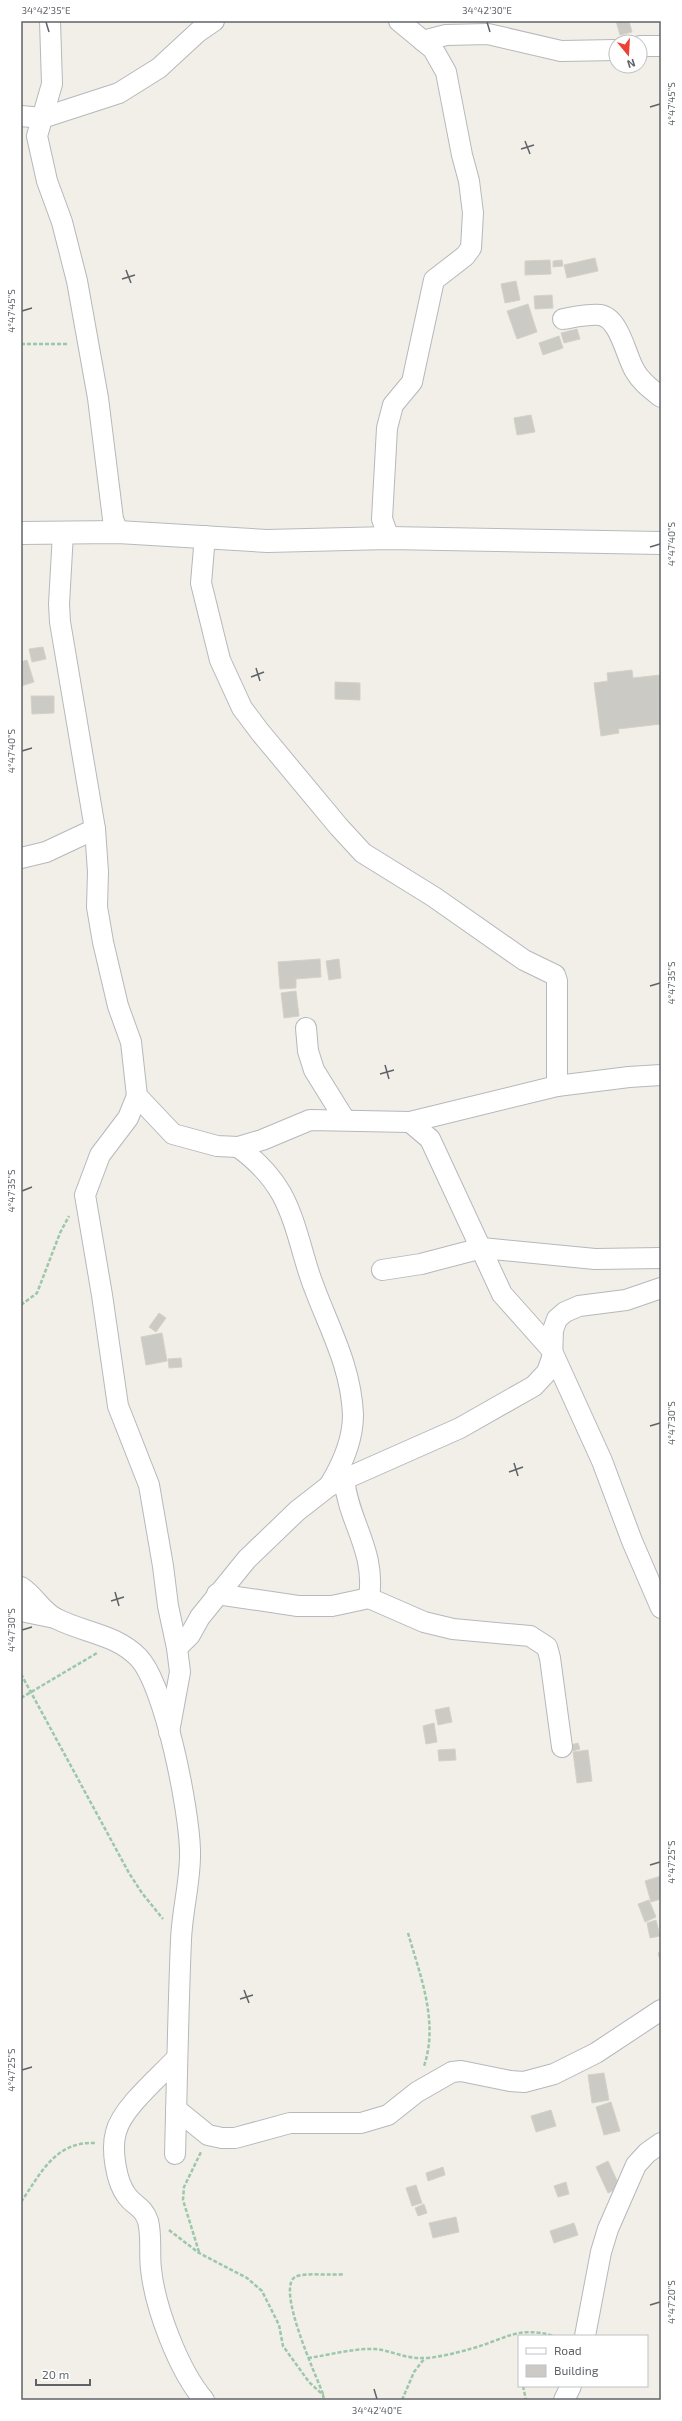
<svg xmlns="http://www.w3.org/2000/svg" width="682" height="2421" font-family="'Exo 2',sans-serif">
	<rect width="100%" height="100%" fill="#f1efe8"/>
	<g fill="#cccac5" stroke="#d6d1c6">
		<path d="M616,21H629L632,32L620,35Z"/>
		<path d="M595,258L598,271L567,278L564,265Z"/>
		<path d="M550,260L551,274L525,275V261Z"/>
		<path d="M562,260L563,266L553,267V261Z"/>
		<path d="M516,281L520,300L505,303L501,284Z"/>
		<path d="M552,295L553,308L535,309L534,296Z"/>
		<path d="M528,304L537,332L517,339L507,311Z"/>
		<path d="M577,329L580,339L564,343L561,333Z"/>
		<path d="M559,336L563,348L543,355L539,343Z"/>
		<path d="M531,415L535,432L517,435L514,418Z"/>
		<path d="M43,647L46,659L32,662L29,649Z"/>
		<path d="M27,660L34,682L21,686V662Z"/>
		<path d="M632,670L633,678L660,675L661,724L618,729L619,733L601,736L594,683L608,681L607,673Z"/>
		<path d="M335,682L360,683V700L335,699Z"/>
		<path d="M31,696H54V713L32,714Z"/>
		<path d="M320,959L321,977L296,979V988L280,989L278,962Z"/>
		<path d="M339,959L341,978L329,980L326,961Z"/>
		<path d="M296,991L299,1016L284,1018L281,993Z"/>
		<path d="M159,1313L166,1318L156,1332L149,1327Z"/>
		<path d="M162,1333L167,1361L146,1365L141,1337Z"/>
		<path d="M181,1358L182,1367L169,1368L168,1359Z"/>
		<path d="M449,1707L452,1722L438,1725L435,1710Z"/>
		<path d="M434,1723L437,1742L426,1744L423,1726Z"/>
		<path d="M578,1743L580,1749L573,1751L571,1745Z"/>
		<path d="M455,1749L456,1760L439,1761L438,1750Z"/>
		<path d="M588,1750L592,1781L577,1783L573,1752Z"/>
		<path d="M661,1876V1899L651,1902L645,1881Z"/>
		<path d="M649,1900L656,1917L645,1922L638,1904Z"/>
		<path d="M656,1920L660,1936L650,1938L647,1923Z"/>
		<path d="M661,1952V1964L658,1953Z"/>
		<path d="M604,2073L609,2100L592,2103L588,2075Z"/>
		<path d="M611,2102L620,2131L604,2135L596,2107Z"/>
		<path d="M551,2110L556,2126L536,2132L531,2116Z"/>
		<path d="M608,2161L620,2187L608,2193L596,2167Z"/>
		<path d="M443,2167L445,2175L428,2181L426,2173Z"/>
		<path d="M566,2182L569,2194L558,2197L554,2186Z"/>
		<path d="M416,2185L422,2203L412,2206L406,2188Z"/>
		<path d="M424,2204L427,2213L418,2216L415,2208Z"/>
		<path d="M456,2217L459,2232L433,2238L429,2223Z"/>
		<path d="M574,2223L578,2235L554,2243L550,2231Z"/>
	</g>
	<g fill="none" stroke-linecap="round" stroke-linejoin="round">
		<defs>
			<g id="minor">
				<path d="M50,21L52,84L37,136L47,181L62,222L77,281L98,398L113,519L118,532"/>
				<path d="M423,41L446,35L488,34L561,51L616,50"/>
				<path d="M640,46H661"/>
				<path d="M21,116L42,118L119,93L159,68L198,32L214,21"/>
				<path d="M563,319C575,317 588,314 600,315C620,318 626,357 635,371C641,382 651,389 661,397"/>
				<path d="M63,533L59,604L60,622L95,829L98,872L97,907L103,942L118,1006L131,1042L137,1096L173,1134L217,1146L238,1147L262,1140L310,1120L410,1122L557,1086L629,1077L661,1075"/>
				<path d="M205,536L201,583L220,660L242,708L260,732L339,827L363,853L434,897L524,960L555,975L557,981V1086"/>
				<path d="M389,538L382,519L387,428L393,405L412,382L434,280L465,256L471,248L473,213L469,181L462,155L446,72L433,49L399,21"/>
				<path d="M21,858L46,852L95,829"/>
				<path d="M306,1028L308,1051L314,1070L345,1120"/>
				<path d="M137,1096L128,1118L100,1155L85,1195L102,1295L118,1406L149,1485L163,1566L168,1606L177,1648"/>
				<path d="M410,1122L430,1139L502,1294L551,1349L602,1461L632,1541L661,1608"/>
				<path d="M238,1147C256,1160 270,1174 281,1193C295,1218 301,1249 310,1276C326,1323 351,1363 353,1415C353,1440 342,1465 329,1486"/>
				<path d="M382,1270L421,1264L482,1248L595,1259L661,1258"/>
				<path d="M344,1479C349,1524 376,1550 369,1598"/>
				<path d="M21,1587C35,1596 42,1612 57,1619C85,1633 115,1634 138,1657C165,1684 189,1810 190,1850C191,1880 182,1910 181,1940C178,2012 177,2083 175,2154"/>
				<path d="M217,1594L298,1606H332L369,1598L424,1622L453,1629L530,1636L547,1647L550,1658L562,1747"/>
				<path d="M21,1611L55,1618"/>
				<path d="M169,1732L180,1672L177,1648L190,1635L200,1617L247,1559L297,1511L329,1486L460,1428L534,1386L547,1372L552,1358L553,1330L557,1319L565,1312L579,1306L626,1300L661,1288"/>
				<path d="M177,2058C159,2077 122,2108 116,2132C111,2149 116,2182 127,2196C135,2207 143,2206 148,2221C152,2237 149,2253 151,2269C155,2308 179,2371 204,2400"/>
				<path d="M176,2109L208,2135L222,2138H235L290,2123H361L388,2115L417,2092L452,2072L461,2071L510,2081L524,2082L554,2074L596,2053L661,2010"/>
				<path d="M585,2336L601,2252L608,2229L636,2165L647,2153L661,2143"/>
				<path d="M564,2400L571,2386"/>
			</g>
			<path id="secondary" d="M21,533L118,532L267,541L389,538L661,543"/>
		</defs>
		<use href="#minor" stroke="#b5b8bc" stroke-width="22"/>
		<use href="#secondary" stroke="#b6babf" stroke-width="24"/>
		<g stroke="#9cc7a9" stroke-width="2.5" stroke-dasharray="4 2" stroke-linecap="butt">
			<path d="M21,344H69"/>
			<path d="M21,1305L37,1293L60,1233L69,1216"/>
			<path d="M21,1674L129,1873L142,1893L163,1919"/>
			<path d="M21,1698L97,1653"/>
			<path d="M408,1933C420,1975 439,2022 424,2066"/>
			<path d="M21,2202C41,2173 55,2141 96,2143"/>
			<path d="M169,2230L199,2253L247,2278L262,2291L279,2325L283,2346L309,2382L323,2395L324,2400"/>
			<path d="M199,2252L183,2200L184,2187L201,2152"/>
			<path d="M308,2358C330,2355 353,2348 375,2349C389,2350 404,2358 419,2358C433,2359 456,2353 470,2349C505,2340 516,2325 554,2336"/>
			<path d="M523,2386L526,2400"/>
			<path d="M323,2394C316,2375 276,2289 295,2277C303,2272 333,2276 344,2274"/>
			<path d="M402,2400L414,2372L424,2359"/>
		</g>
		<use href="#minor" stroke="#fff" stroke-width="20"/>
		<use href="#secondary" stroke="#fff" stroke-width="22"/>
	</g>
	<path fill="none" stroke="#5f6368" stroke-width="1.5" d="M46,22L49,32M487,22L490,32M650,107L660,104M525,141L530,154M521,149L534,145M126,270L131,283M122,279L135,275M22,311L32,308M650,547L660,544M256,668L260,681M251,677L264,672M22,751L32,748M650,986L660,983M385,1065L389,1079M380,1074L394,1070M22,1191L32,1187M650,1426L660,1423M514,1463L518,1476M509,1472L523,1467M115,1592L119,1606M111,1601L124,1597M22,1630L32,1627M650,1865L660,1862M244,1990L249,2003M240,1999L253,1995M22,2070L32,2067M650,2305L660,2302M374,2389L377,2399"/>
	<rect width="682" height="2421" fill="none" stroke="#ffffff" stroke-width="44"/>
	<rect x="518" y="2335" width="130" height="52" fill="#ffffff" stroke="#bfc1c3"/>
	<rect x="526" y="2348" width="20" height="6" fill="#ffffff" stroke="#bfc1c3"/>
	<text x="554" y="2355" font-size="12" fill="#5f6368">Road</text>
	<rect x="526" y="2365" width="20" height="12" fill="#cccac5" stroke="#bfc1c3"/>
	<text x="554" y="2375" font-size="12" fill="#5f6368">Building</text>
	<g transform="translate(628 54) rotate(162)"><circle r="19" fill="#ffffff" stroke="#bfc1c3"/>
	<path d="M0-3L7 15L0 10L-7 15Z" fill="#ea4335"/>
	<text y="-6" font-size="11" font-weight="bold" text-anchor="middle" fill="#5f6368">N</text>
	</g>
	<path d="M36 2379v6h54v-6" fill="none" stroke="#5f6368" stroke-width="2"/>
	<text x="42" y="2379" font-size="12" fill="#5f6368" stroke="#ffffff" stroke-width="3" paint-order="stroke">20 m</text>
	<rect x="22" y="22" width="638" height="2377" fill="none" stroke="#5f6368" stroke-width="1.5"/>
	<g font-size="10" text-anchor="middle" fill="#5f6368">
		<text x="46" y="14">34°42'35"E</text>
		<text x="487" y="14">34°42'30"E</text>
		<text transform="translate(671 104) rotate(-90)" y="4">4°47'45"S</text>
		<text transform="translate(11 311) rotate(-90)" y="4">4°47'45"S</text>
		<text transform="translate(671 544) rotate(-90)" y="4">4°47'40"S</text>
		<text transform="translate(11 751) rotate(-90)" y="4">4°47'40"S</text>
		<text transform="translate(671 983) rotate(-90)" y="4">4°47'35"S</text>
		<text transform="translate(11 1191) rotate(-90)" y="4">4°47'35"S</text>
		<text transform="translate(671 1423) rotate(-90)" y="4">4°47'30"S</text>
		<text transform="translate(11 1630) rotate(-90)" y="4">4°47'30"S</text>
		<text transform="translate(671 1862) rotate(-90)" y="4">4°47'25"S</text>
		<text transform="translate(11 2070) rotate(-90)" y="4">4°47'25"S</text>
		<text transform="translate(671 2302) rotate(-90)" y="4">4°47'20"S</text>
		<text x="377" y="2414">34°42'40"E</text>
	</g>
</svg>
